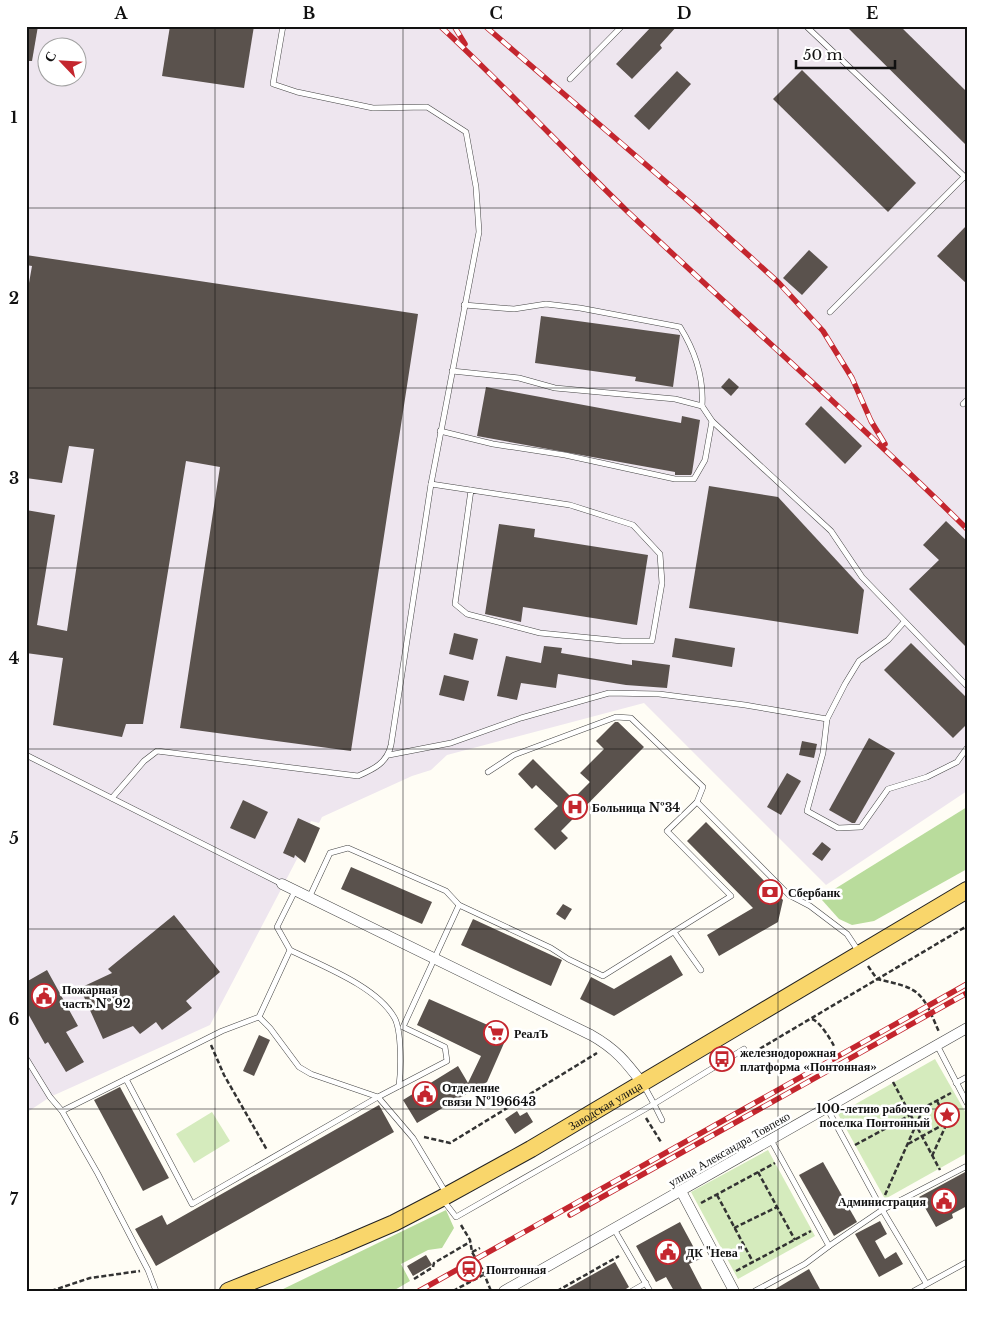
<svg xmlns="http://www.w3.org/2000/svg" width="993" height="1317" font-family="'Libre Baskerville',serif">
	<rect width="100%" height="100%" fill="#fffdf5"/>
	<path fill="#eee6ef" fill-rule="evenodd" d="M26,26H967V791L826,885L644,703L447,755L431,770L412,776L322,817L319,823L311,821L295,855L298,857L210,1025L50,1097L26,1113ZM48,48H78V78H48Z"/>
	<g fill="#d5ebbd">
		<path d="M935,1059L967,1115V1153L885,1199L838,1114Z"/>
		<path d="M212,1112L230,1141L194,1163L176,1134Z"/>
		<path d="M768,1150L815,1236L738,1279L691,1192Z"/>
	</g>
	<g fill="#b9dc9c">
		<path d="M967,807V869L874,921L852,925L839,919L822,900L833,890Z"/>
		<path d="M446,1210L454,1228L442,1248L428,1250L401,1264L410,1281L393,1291H279Z"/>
	</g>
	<g fill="#5a524d">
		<path d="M26,26H38L32,61H26Z"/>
		<path d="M170,26H254L244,88L162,76Z"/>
		<path d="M652,26H677L660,45L662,48L632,79L616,64Z"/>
		<path d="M846,26H900L967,92V146Z"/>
		<path d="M802,70L916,183L888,212L773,99Z"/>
		<path d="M677,71L691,84L649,130L634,116Z"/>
		<path d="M967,225V284L937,256Z"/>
		<path d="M809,250L828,267L802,295L783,278Z"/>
		<path d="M26,255L418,314L351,751L180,728L220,467L186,461L143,724H126L122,737L53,725L63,658L26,653V510L55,515L37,625L67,631L94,449L69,446L62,483L26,478V300L32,266L26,265Z"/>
		<path d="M541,316L680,335L673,387L635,381L636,377L535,363Z"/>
		<path d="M729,378L739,387L731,396L721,387Z"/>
		<path d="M486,387L681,423L682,416L700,420L692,473L691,475H675V472L477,436Z"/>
		<path d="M821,406L862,446L845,464L805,424Z"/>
		<path d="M709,486L778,497L864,590L858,634L689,608Z"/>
		<path d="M946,521L967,541V648L909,589L939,560L923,545Z"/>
		<path d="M499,524L535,529L534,537L648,555L637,625L523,607L521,622L485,614Z"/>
		<path d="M454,633L478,639L473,660L449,654Z"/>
		<path d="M675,638L735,648L732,667L672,657Z"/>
		<path d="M911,643L967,698V724L953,738L884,670Z"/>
		<path d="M544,646L562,648L561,653L632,665V660L670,665L667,688L626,685L558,674L556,688L521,683L517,700L497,696L506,656L541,663Z"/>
		<path d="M444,675L469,681L464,701L439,695Z"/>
		<path d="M615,722H618L644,747L561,831L568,838L555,850L534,829L558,806L536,785L532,789L518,774L533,759L573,799L590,782L580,773L604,749L596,741Z"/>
		<path d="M869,738L895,753L855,823H852L829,810Z"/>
		<path d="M802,741L817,744L814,758L799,755Z"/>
		<path d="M787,773L801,781L781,815L767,807Z"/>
		<path d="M243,800L268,812L255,839L230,828Z"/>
		<path d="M298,818L320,828L305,863L295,855L294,858L283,853Z"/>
		<path d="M706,822L783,900L778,922L719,956L707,935L753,908L687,841Z"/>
		<path d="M822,842L831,849L822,861L812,854Z"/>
		<path d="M351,867L432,902L422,924L341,889Z"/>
		<path d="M563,904L572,909L565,920L556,914Z"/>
		<path d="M174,915L220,972L186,1001L192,1008L162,1030L156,1022L140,1034L133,1026L103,1039L80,988L112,973L108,969Z"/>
		<path d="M473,919L562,960L551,986L461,945Z"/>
		<path d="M671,955L683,975L614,1016L580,999L591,977L614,989Z"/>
		<path d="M47,970L78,1026L66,1032L84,1062L66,1072L48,1042L45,1044L26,1010V982Z"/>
		<path d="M429,999L508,1034L487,1082L417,1123L403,1100L458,1066L468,1083L481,1056L417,1025Z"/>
		<path d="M259,1035L270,1040L254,1076L243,1071Z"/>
		<path d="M120,1087L169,1178L143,1191L94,1100Z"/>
		<path d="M379,1105L394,1132L156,1266L135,1229L162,1215L167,1225Z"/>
		<path d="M517,1111L520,1116L527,1112L533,1122L515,1134L505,1119Z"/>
		<path d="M823,1162L857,1222L834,1236L799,1175Z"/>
		<path d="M967,1171V1206L952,1214L953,1218L936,1227L919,1197Z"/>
		<path d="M880,1221L887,1234L875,1241L885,1259L896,1252L903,1264L879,1277L855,1234Z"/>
		<path d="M680,1222L700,1259L689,1264L703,1291H674L666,1277L656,1282L636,1246Z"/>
		<path d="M426,1255L432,1265L413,1276L407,1266Z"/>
		<path d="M615,1262L629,1287L623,1291H563Z"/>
		<path d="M809,1269L821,1291H772Z"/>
	</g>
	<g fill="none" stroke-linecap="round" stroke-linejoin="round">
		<defs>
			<g id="service">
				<path d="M806,26L967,179"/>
				<path d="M570,79L622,26"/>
				<path d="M464,305L514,309L546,304L580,308L680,327C695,351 704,377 702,406"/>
				<path d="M830,312L964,177"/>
				<path d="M452,371L519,378L555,388L675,399L702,406L712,421"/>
				<path d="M963,404L967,400"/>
				<path d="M440,431L493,444L565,455L675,479H694L705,460L712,421L831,531L862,577L967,686"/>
				<path d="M431,484L570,505L633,525L660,554L662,583L652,641H622L540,633L467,614L455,604L471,490"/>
				<path d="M904,622L888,640L859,661L845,684L827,719L823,753L807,811L838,828L861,827L888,789L927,777L957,762L967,748"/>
				<path d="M26,755L282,884"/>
				<path d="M389,755L451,743L521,718L609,693L659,694L745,705L827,719"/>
				<path d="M488,772L514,755L616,717L631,718L703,787L697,802"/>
				<path d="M112,798L144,761L157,751L358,776C374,769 387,763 391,745L431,484L479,232L476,187L466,132L427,107L373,108L297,92L273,84L283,26"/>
				<path d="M309,898L330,853L348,848L446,891L459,905"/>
				<path d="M674,932L701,970"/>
				<path d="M290,950C322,966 376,986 394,1017C402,1030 401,1071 399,1086"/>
				<path d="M259,1017L270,1028L299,1067L311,1074L378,1097L413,1138L446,1193"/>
				<path d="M937,1045L967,1103"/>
				<path d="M26,1058L50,1097L62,1111L98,1174L148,1270L156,1291"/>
				<path d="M126,1079L192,1204L378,1097L447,1061L445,1047L403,1027L459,905L551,948L568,959L603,976L731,896L667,831L697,802L789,895L810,906L847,934L859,952"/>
				<path d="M956,1083L967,1077"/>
				<path d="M643,1084L654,1104L744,1049"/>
				<path d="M827,1108L880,1206L926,1283"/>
				<path d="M62,1111L222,1031L259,1017L290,950L277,927L295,891"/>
				<path d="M771,1140L829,1246L882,1210L967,1166"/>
				<path d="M443,1200L456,1217L654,1104L662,1120"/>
				<path d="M614,1229L650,1291"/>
				<path d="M632,1291L646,1283"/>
				<path d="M755,1291L805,1264L829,1246"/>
				<path d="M914,1291L967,1262"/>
			</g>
			<g id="minor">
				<path d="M282,884L591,1035C616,1049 626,1062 643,1084"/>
				<path d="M681,1191L734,1291"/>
				<path d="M504,1291L967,1028"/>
			</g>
			<g id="primary">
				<path id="s1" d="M228,1291L338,1247L394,1223L442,1198L531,1149L967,890"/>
			</g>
		</defs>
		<use href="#service" stroke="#444" stroke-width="6"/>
		<use href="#minor" stroke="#444" stroke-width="11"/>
		<use href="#primary" stroke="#222" stroke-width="18"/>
		<g stroke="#333" stroke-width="2.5" stroke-dasharray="5 2.5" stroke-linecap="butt">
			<path d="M868,966L877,979C921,989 921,990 939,1032"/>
			<path d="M812,1019C819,1021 830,1038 834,1046"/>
			<path d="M211,1045L224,1075L267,1150"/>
			<path d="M753,1051H756L967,926"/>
			<path d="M893,1082L940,1170"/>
			<path d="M937,1101L948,1122"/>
			<path d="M646,1118L661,1142"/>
			<path d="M424,1137L450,1143L597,1053"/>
			<path d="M908,1144L948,1122"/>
			<path d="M855,1145L951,1093"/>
			<path d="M932,1156L947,1123"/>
			<path d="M758,1172L795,1240"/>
			<path d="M717,1195L753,1262"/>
			<path d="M885,1195L923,1109"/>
			<path d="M701,1203L775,1163"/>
			<path d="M461,1225L470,1240L472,1252L482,1269L491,1291"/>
			<path d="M734,1228L777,1207"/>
			<path d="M472,1252L480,1248"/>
			<path d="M736,1271L811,1231"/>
			<path d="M414,1279L433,1267L434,1263L470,1242"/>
			<path d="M51,1291L90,1278L140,1271"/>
			<path d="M453,1291L483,1275"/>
			<path d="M557,1291L619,1256"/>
		</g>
		<use href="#service" stroke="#fff" stroke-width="5"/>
		<use href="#minor" stroke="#fff" stroke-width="10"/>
		<use href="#primary" stroke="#f9d66b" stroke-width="16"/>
		<defs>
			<g id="rail">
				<path d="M440,26C505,86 565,151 628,212C740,318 857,420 967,529"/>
				<path d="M454,26L465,44"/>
				<path d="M485,26L701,212L779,283L823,331L852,378L871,421L885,444"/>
				<path d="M570,1215L967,993"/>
				<path d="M419,1291L967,984"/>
			</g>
		</defs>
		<use href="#rail" stroke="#c4262e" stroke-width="5.5"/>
		<use href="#rail" stroke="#fff" stroke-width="4" stroke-dasharray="11" stroke-linecap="butt"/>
	</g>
	<path fill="none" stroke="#111" stroke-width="1" stroke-opacity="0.55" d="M215,26V1291M403,26V1291M590,26V1291M778,26V1291M26,208H967M26,388H967M26,568H967M26,749H967M26,929H967M26,1109H967"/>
	<defs>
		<symbol id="hospital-ring" viewBox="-11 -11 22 22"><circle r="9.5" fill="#fff" stroke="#c4262e" stroke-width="1.5"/><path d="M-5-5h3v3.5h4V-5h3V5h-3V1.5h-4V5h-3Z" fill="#c4262e"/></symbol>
		<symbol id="bank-ring" viewBox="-11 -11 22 22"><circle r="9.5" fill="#fff" stroke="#c4262e" stroke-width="1.5"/><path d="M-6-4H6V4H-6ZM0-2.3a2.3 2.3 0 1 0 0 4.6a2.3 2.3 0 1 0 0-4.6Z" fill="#c4262e"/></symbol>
		<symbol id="civic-ring" viewBox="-11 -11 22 22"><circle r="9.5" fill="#fff" stroke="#c4262e" stroke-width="1.5"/><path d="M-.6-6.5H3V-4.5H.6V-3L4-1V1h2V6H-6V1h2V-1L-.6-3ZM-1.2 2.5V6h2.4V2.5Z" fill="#c4262e"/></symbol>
		<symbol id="supermarket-ring" viewBox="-11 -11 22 22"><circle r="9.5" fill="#fff" stroke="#c4262e" stroke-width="1.5"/><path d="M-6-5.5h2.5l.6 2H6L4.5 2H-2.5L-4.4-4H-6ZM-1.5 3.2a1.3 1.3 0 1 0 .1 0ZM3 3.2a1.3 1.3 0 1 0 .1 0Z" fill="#c4262e"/></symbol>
		<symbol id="bus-ring" viewBox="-11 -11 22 22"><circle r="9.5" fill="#fff" stroke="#c4262e" stroke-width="1.5"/><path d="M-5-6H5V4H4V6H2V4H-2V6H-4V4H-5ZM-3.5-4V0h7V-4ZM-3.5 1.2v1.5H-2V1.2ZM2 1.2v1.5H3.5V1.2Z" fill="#c4262e"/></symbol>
		<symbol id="sight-ring" viewBox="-11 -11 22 22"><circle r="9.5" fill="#fff" stroke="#c4262e" stroke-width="1.5"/><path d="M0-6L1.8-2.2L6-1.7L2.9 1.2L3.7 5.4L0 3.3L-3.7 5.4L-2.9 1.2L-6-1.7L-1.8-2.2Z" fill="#c4262e"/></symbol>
		<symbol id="station-ring" viewBox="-11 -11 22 22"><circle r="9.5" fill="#fff" stroke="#c4262e" stroke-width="1.5"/><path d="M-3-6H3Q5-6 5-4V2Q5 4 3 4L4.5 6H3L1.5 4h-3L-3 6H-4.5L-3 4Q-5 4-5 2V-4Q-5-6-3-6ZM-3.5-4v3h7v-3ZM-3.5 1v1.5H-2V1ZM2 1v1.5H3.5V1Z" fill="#c4262e"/></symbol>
	</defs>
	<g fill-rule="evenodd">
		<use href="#hospital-ring" x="561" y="793" width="28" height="28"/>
		<use href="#bank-ring" x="756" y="878" width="28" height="28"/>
		<use href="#civic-ring" x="30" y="982" width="28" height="28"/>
		<use href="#supermarket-ring" x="482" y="1019" width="28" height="28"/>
		<use href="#bus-ring" x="708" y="1045" width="28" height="28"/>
		<use href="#civic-ring" x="411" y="1080" width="28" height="28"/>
		<use href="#sight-ring" x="933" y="1101" width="28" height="28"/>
		<use href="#civic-ring" x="930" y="1187" width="28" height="28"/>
		<use href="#civic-ring" x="654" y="1238" width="28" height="28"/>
		<use href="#station-ring" x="455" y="1255" width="28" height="28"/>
	</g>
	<g text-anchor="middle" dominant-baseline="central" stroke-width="5" stroke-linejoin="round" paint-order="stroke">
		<g font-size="12" font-weight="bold" fill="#111" stroke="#fff" text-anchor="start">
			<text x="592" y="807">Больница №34</text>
			<text x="788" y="892">Сбербанк</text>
			<text x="62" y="989">Пожарная<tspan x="62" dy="14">часть № 92</tspan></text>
			<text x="514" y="1033">РеалЪ</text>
			<text x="740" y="1052">железнодорожная<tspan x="740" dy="14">платформа «Понтонная»</tspan></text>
			<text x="442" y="1087">Отделение<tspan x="442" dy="14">связи №196643</tspan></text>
			<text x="930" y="1108" text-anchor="end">100-летию рабочего<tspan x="930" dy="14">поселка Понтонный</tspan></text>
			<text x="926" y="1201" text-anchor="end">Администрация</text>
			<text x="686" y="1252">ДК "Нева"</text>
			<text x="486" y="1269">Понтонная</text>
		</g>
		<g font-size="12" fill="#111" stroke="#fff">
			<text stroke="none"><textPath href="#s1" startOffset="421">Заводская улица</textPath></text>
			<text transform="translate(729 1149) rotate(-30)">улица Александра Товпеко</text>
		</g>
	</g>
	<rect width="993" height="1317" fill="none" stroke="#ffffff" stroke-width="55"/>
	<g transform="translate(62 62) rotate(295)"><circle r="24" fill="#ffffff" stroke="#a0a0a0"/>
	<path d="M0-4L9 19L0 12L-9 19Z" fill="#c4262e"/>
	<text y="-8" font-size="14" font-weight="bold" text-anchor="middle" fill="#111111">С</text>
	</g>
	<path d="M796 60v8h99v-8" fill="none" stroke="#111111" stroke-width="2.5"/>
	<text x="803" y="60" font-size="15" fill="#111111" stroke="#ffffff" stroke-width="4" paint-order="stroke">50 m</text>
	<rect x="28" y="28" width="938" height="1262" fill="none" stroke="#111" stroke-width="2"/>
	<g font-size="16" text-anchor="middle" font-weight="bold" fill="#111">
		<text x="121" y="19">A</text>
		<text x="309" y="19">B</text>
		<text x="496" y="19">C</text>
		<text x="684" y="19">D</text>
		<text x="872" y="19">E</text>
		<text x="14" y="123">1</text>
		<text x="14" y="304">2</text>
		<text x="14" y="484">3</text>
		<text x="14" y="664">4</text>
		<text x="14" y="844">5</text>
		<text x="14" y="1025">6</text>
		<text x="14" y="1205">7</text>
	</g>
</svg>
